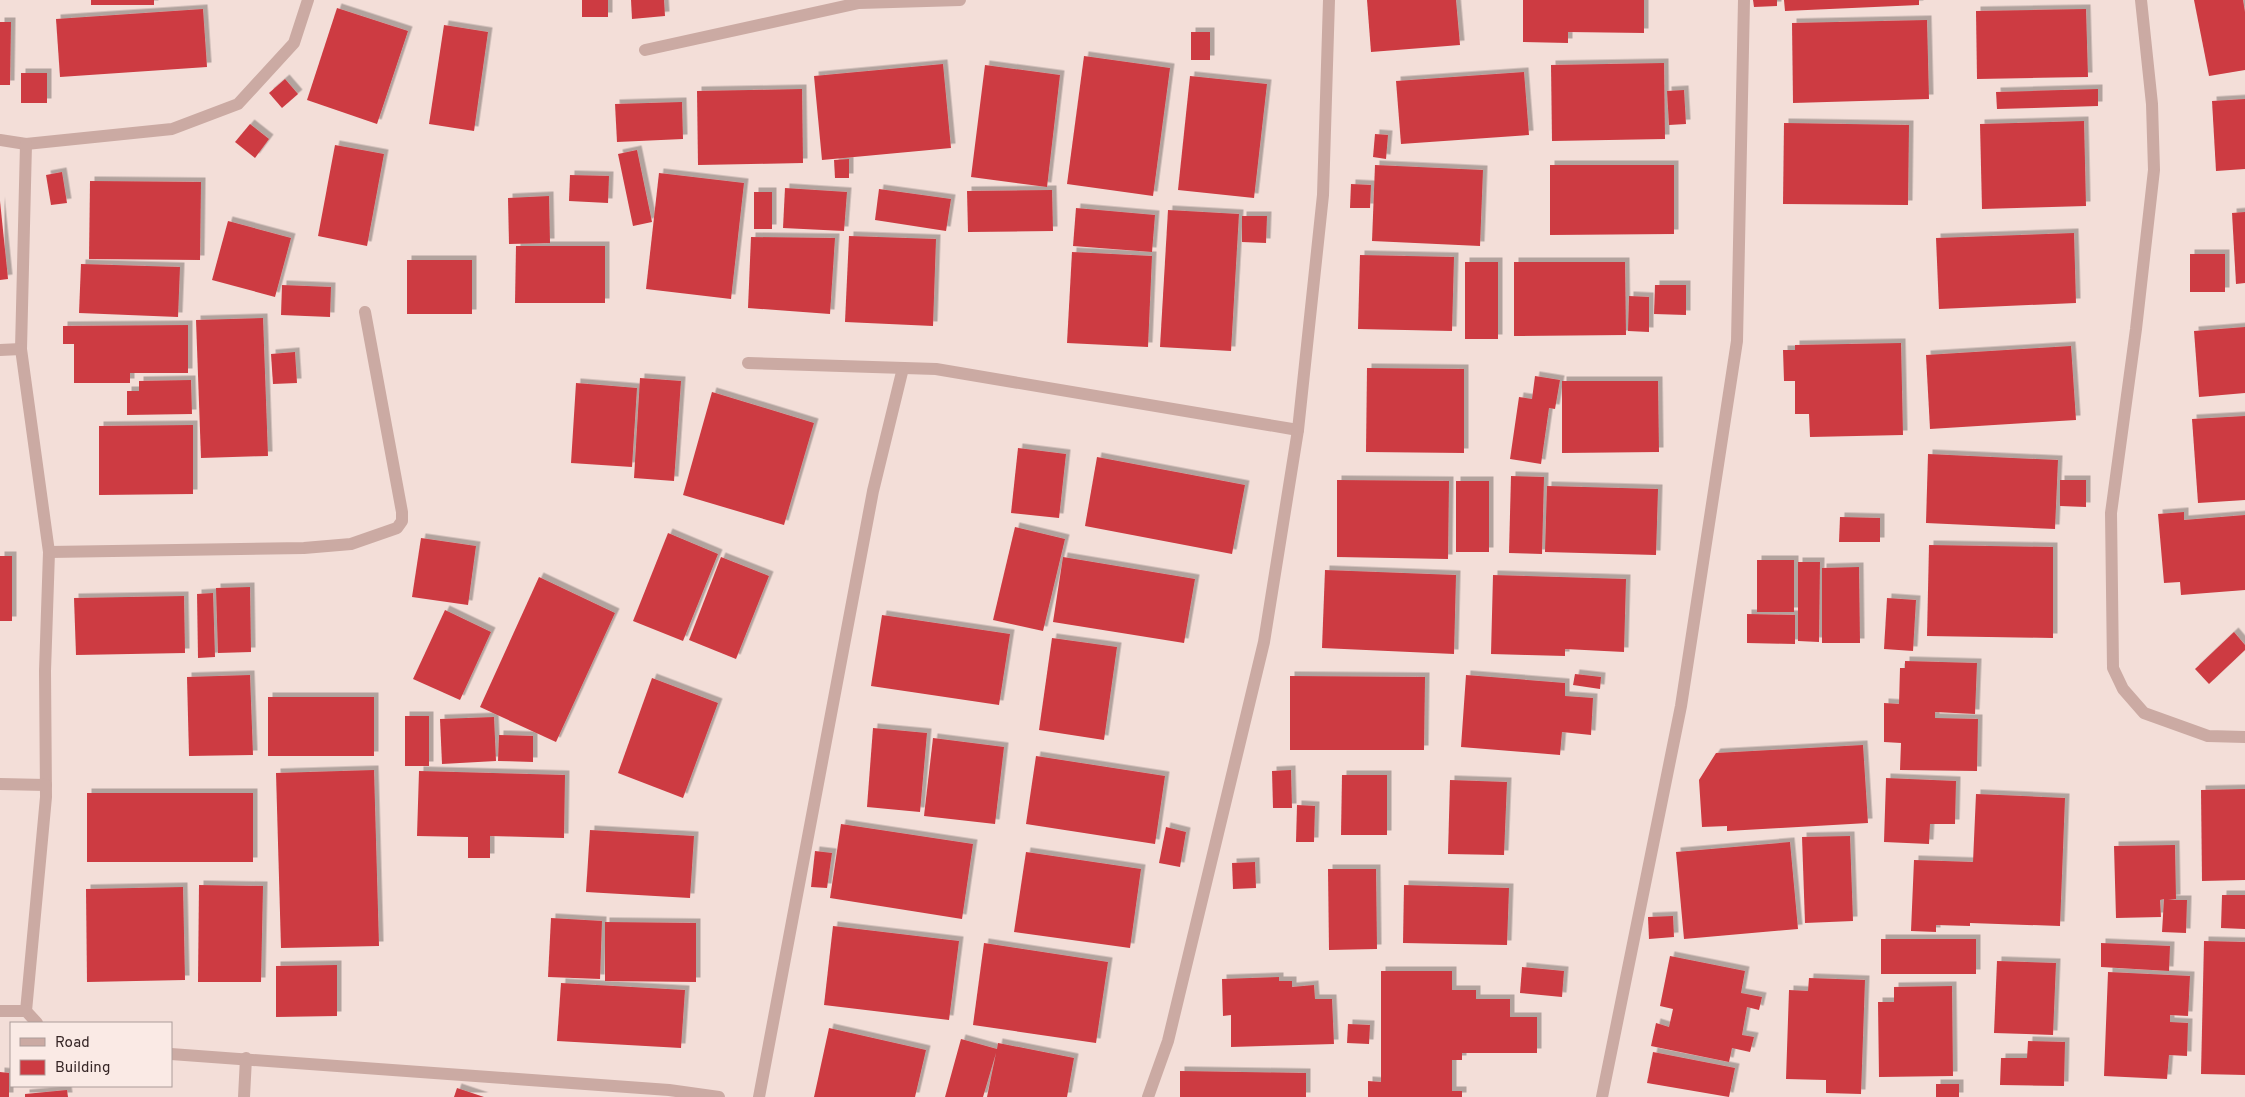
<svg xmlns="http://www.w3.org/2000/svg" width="2245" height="1097" font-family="Overpass,sans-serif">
	<defs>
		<filter id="shadow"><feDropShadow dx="4.5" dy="-4.5" stdDeviation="0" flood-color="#0004"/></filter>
	</defs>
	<rect width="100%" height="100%" fill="#f3ded8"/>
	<g fill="#cd3b42" filter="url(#shadow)">
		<rect x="91" y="0" width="63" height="5"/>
		<rect x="582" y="0" width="26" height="17"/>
		<path d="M631,0H664L665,16L632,19Z"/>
		<path d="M1367,0H1456L1460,45L1371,52Z"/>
		<path d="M1523,0H1644V33L1568,32V43L1523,42Z"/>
		<path d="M1753,0H1777V6L1754,7Z"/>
		<path d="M1784,0H1919V5L1785,11Z"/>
		<path d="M2194,0H2243L2245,12V70L2209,76Z"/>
		<path d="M337,8L408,31L377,124L307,100Z"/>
		<path d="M203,9L207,67L60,77L56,19Z"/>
		<path d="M2086,9L2088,77L1977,79L1976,11Z"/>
		<path d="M1927,20L1929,99L1793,103L1792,23Z"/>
		<path d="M0,22H11L10,85H0Z"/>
		<path d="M444,25L488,32L474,131L429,124Z"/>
		<rect x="1191" y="32" width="19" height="28"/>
		<path d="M1084,56L1170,68L1153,196L1067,184Z"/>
		<path d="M1664,63L1665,139L1552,141L1551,65Z"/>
		<path d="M943,64L951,148L822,160L814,76Z"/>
		<path d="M985,65L1060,75L1047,187L971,177Z"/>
		<path d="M1524,72L1529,135L1401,144L1396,81Z"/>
		<rect x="21" y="73" width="26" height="30"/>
		<path d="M1190,76L1267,84L1254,198L1178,190Z"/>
		<path d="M285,79L298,94L282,108L269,93Z"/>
		<path d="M802,89L803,163L698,165L697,91Z"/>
		<path d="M2098,89V106L1997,109L1996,92Z"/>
		<path d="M1684,90L1686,124L1669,125L1667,91Z"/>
		<path d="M2245,99V169L2216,171L2212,101Z"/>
		<path d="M682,102L683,139L617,142L615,104Z"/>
		<path d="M2084,121L2086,206L1982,209L1980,124Z"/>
		<path d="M1784,123L1909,125L1908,205L1783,204Z"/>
		<path d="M250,124L269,139L255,158L235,142Z"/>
		<path d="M1375,134L1388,135L1386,159L1373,157Z"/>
		<path d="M335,145L384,154L367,246L318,236Z"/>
		<path d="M637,150L652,222L633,226L618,154Z"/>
		<path d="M849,159V178H835L834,160Z"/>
		<path d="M1375,165L1483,170L1480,246L1372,241Z"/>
		<path d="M1550,165H1674V234L1550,235Z"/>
		<path d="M62,172L67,203L51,205L46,175Z"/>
		<path d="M659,173L744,183L731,299L646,289Z"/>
		<path d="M570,175L609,176L608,203L569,201Z"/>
		<path d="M90,181L201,182L200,260L89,259Z"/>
		<path d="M1351,184L1371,185L1370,208H1350Z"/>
		<path d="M785,188L847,192L844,231L783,228Z"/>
		<path d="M879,189L951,199L946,231L875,220Z"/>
		<path d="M1052,190L1053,231L968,232L967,191Z"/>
		<rect x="754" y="192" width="18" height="37"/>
		<path d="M549,196L550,243L509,244L508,198Z"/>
		<path d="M0,201L8,279L0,280Z"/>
		<path d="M1076,208L1155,215L1152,252L1073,246Z"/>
		<path d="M1168,210L1239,214L1231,351L1160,347Z"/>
		<path d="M2245,212V283L2236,284L2232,213Z"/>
		<path d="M1242,216H1267L1266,243L1242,242Z"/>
		<path d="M228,221L291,238L275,297L212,280Z"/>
		<path d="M2074,233L2076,303L1939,309L1936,238Z"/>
		<path d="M849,236L936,239L933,326L845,322Z"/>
		<path d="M751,237L835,238L830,314L748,308Z"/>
		<path d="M516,246H605V303H515Z"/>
		<path d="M1072,252L1152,256L1148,347L1067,343Z"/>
		<rect x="2190" y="254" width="35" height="38"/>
		<path d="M1360,255L1454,257L1452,331L1358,329Z"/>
		<rect x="407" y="260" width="65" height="54"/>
		<rect x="1465" y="262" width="33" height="77"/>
		<path d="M1514,262H1625L1626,335L1514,336Z"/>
		<path d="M81,264L180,267L178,317L79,313Z"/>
		<path d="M282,285L331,287L330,317L281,315Z"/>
		<path d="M1655,285H1686V315L1654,314Z"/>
		<path d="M1629,296L1649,297V332L1628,331Z"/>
		<path d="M263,318L268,456L201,458L196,320Z"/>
		<path d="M188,325V373H130V383H74V344H63V326Z"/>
		<path d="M2245,327V393L2199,397L2194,331Z"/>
		<path d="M1901,343L1903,435L1810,437L1809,414H1795V381H1784L1783,350H1795V345Z"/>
		<path d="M2071,346L2076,420L1930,429L1926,355Z"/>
		<path d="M295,352L297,383L273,384L271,354Z"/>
		<path d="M1367,368L1464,369V453L1366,452Z"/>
		<path d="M1535,376L1560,380L1555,409L1549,408L1541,464L1510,459L1519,397L1532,399Z"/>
		<path d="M640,378L681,381L674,481L634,478Z"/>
		<path d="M191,380L192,414L127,415V391H139V381Z"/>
		<path d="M1562,381H1658L1659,452L1562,453Z"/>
		<path d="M576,383L637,388L632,467L571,463Z"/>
		<path d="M712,392L814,423L784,525L683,495Z"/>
		<path d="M2245,416V500L2198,503L2192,419Z"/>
		<path d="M193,425V494L99,495V426Z"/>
		<path d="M1018,448L1066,454L1059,518L1011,513Z"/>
		<path d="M1928,454L2058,460L2055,529L1926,523Z"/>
		<path d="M1097,457L1245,485L1232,554L1085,526Z"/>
		<path d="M1511,476L1544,477L1542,554L1509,553Z"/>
		<path d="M1337,480L1449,481L1448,559L1337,557Z"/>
		<path d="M2060,480H2086V507L2060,506Z"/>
		<rect x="1456" y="481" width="33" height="71"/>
		<path d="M1547,486L1658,489L1656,555L1545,552Z"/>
		<path d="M2184,512V520L2245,515V590L2181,595L2180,582L2164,583L2158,514Z"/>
		<path d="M1840,517L1880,518V542H1839Z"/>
		<path d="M1015,527L1065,539L1043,631L993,620Z"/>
		<path d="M668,533L718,554L683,641L633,621Z"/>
		<path d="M421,538L476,546L468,605L412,597Z"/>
		<path d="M1929,545L2053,547V638L1927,636Z"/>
		<rect x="0" y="556" width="12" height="65"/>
		<path d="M721,557L769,576L736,659L689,640Z"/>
		<path d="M1063,557L1195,579L1184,643L1053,622Z"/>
		<rect x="1757" y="560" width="37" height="52"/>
		<path d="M1798,562H1820L1819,642L1798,641Z"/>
		<path d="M1859,567L1860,643H1822V568Z"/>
		<path d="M1325,570L1456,575L1454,654L1322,648Z"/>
		<path d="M1493,575L1626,579L1624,652L1565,649V656L1491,654Z"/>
		<path d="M539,577L615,613L556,742L480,707Z"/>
		<path d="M250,587L251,652L218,653L216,588Z"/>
		<path d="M213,593L215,657L198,658L197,594Z"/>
		<path d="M184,596L185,653L76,655L74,598Z"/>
		<path d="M1887,598L1916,600L1913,651L1884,649Z"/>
		<path d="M445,610L491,632L460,700L413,679Z"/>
		<path d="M1747,614L1795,615V644L1747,643Z"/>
		<path d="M882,615L1010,634L999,705L871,686Z"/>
		<path d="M2234,632L2245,645V650L2209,684L2195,669Z"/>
		<path d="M1052,638L1117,647L1104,740L1039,730Z"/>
		<path d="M1905,661L1977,663L1975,714L1935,712V718L1978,719L1977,771L1900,770L1901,743L1884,742V703L1899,704L1900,668H1905Z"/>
		<path d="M1575,674L1601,677L1600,689L1573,685Z"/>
		<path d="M250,675L253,755L189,756L187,677Z"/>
		<path d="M1466,675L1565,683V696L1593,698L1591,735L1562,732L1560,755L1461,747Z"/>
		<path d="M1290,676L1425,677L1424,750H1290Z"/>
		<path d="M652,678L718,703L683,798L618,773Z"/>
		<rect x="268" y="697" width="106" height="59"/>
		<rect x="405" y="716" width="24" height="50"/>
		<path d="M494,717L496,761L442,764L440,719Z"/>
		<path d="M873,728L927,733L920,812L867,807Z"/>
		<path d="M499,735L533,736V762L498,761Z"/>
		<path d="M933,738L1004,747L995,824L924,816Z"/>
		<path d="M1863,745L1868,823L1727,831V826L1702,827L1699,780L1716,753Z"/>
		<path d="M1036,756L1165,776L1155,844L1026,824Z"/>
		<path d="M374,770L379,946L281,948L276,773Z"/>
		<path d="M1291,770L1292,808H1273L1272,771Z"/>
		<path d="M419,771L565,775L564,838L490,836V858H468V837L417,836Z"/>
		<path d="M1342,775H1387V835H1341Z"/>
		<path d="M1886,778L1956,781L1955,824H1930L1929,844L1884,842Z"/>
		<path d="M1450,780L1507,782L1504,855L1448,854Z"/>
		<path d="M2245,789V880L2202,881L2201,790Z"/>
		<rect x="87" y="793" width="166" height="69"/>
		<path d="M1976,794L2065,798L2060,926L1970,923V926L1936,925V932L1911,931L1914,860L1973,862Z"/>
		<path d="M1297,805L1315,806L1314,842H1296Z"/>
		<path d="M841,824L973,844L962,919L830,898Z"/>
		<path d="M1166,827L1186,832L1180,867L1159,863Z"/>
		<path d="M590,830L694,836L690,898L586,892Z"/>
		<path d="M1850,836L1853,921L1805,923L1802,837Z"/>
		<path d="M1790,842L1798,929L1684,939L1676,852Z"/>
		<path d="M2175,845L2176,899L2168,900H2187L2186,933L2162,932L2164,899L2160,900L2161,917L2116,918L2114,846Z"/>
		<path d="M815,851L832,853L827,888L811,887Z"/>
		<path d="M1026,852L1141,869L1130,948L1014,932Z"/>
		<path d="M1255,862L1256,888L1233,889L1232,863Z"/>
		<path d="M1328,869H1376L1377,949L1329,950Z"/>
		<path d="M199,885L263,886L261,982H198Z"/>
		<path d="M1404,885L1509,888L1507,945L1403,943Z"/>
		<path d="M183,887L185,980L87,982L86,889Z"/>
		<path d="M2222,895H2245V929L2221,928Z"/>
		<path d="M1673,916L1674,937L1649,939L1648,917Z"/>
		<path d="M551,918L602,921L600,979L548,977Z"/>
		<path d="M605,922L696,923V982L605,981Z"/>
		<path d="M833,926L959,941L949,1020L824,1005Z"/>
		<rect x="1881" y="939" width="95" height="35"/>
		<path d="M2204,941L2245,942V1075L2201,1074Z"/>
		<path d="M984,943L1108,962L1096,1043L973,1025Z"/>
		<path d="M2101,943L2170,946L2169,971L2101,967Z"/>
		<path d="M1670,956L1745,971L1741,993L1762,997L1759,1010L1747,1007L1742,1035L1754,1037L1750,1052L1732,1048L1729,1062L1651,1046L1656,1023L1669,1027L1673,1009L1660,1006Z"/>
		<path d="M1997,961L2056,963L2053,1035L1994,1033Z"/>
		<path d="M337,965V1016L276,1017V966Z"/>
		<path d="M1522,967L1564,971L1562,997L1520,993Z"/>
		<path d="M1381,971H1452V990H1476V999H1510V1017H1537V1053H1462V1060H1452V1091H1462V1097H1368V1081L1381,1082Z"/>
		<path d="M2108,972L2190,976L2188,1016L2170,1015V1022L2188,1023L2187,1056L2169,1055L2167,1079L2104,1076Z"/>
		<path d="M1279,977V981H1292V987L1314,985L1315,999H1332L1334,1044L1231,1047V1015L1223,1016L1222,979Z"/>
		<path d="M1809,978L1865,980L1861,1094L1826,1093V1080L1786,1079L1789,990L1808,991Z"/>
		<path d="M561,983L685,990L681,1048L557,1041Z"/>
		<path d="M1952,986L1953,1076L1879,1077L1878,1002H1894V987Z"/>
		<path d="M1348,1024L1370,1025L1369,1044L1347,1043Z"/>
		<path d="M829,1028L926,1050L915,1097H814Z"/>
		<path d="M961,1039L997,1049L998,1043L1074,1058L1067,1097H987L996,1053L983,1097H945Z"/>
		<path d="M2028,1041L2065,1042L2064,1086L2000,1085L2001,1058H2027Z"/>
		<path d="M1653,1052L1735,1068L1729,1097L1647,1083Z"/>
		<path d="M1180,1071L1306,1073V1097H1180Z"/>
		<path d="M0,1072L9,1073V1097H0Z"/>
		<rect x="1936" y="1084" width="23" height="13"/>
		<path d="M457,1088L484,1097H454Z"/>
		<path d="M67,1090L68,1097H25V1094Z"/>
	</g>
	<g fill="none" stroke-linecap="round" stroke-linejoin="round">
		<g stroke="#cbaaa3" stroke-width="12">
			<path d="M2141,0L2152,104L2154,170L2136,329L2111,513L2113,668L2123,689L2144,713L2208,736L2245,737"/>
			<path d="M645,50L859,3L960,0"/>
			<path d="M0,140L26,144L172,129L238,104L294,43L308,0"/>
			<path d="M26,144L21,349L49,552L45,671L46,797L26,1011L37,1023"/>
			<path d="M0,350L21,349"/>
			<path d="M748,363L936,369L1298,430"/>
			<path d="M49,552L304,548L351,544L397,528L402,521V512L365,312"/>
			<path d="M0,784L46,785"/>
			<path d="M0,1011H26"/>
			<path d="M171,1054L669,1090L719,1097"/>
			<path d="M244,1097L246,1058"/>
			<path d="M759,1097L873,491L903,368"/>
			<path d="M1148,1097L1168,1041L1264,642L1298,430L1323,195L1329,0"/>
			<path d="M1602,1097L1681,706L1737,341L1744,0"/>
		</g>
	</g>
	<rect x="10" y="1022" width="162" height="65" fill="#faeae5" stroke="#ac9c99"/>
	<rect x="20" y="1038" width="25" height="8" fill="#cbaaa3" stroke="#ac9c99"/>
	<text x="55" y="1047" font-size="15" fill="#362626">Road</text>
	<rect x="20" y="1060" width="25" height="15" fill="#cd3b42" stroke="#ac9c99"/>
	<text x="55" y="1072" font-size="15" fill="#362626">Building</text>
</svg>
